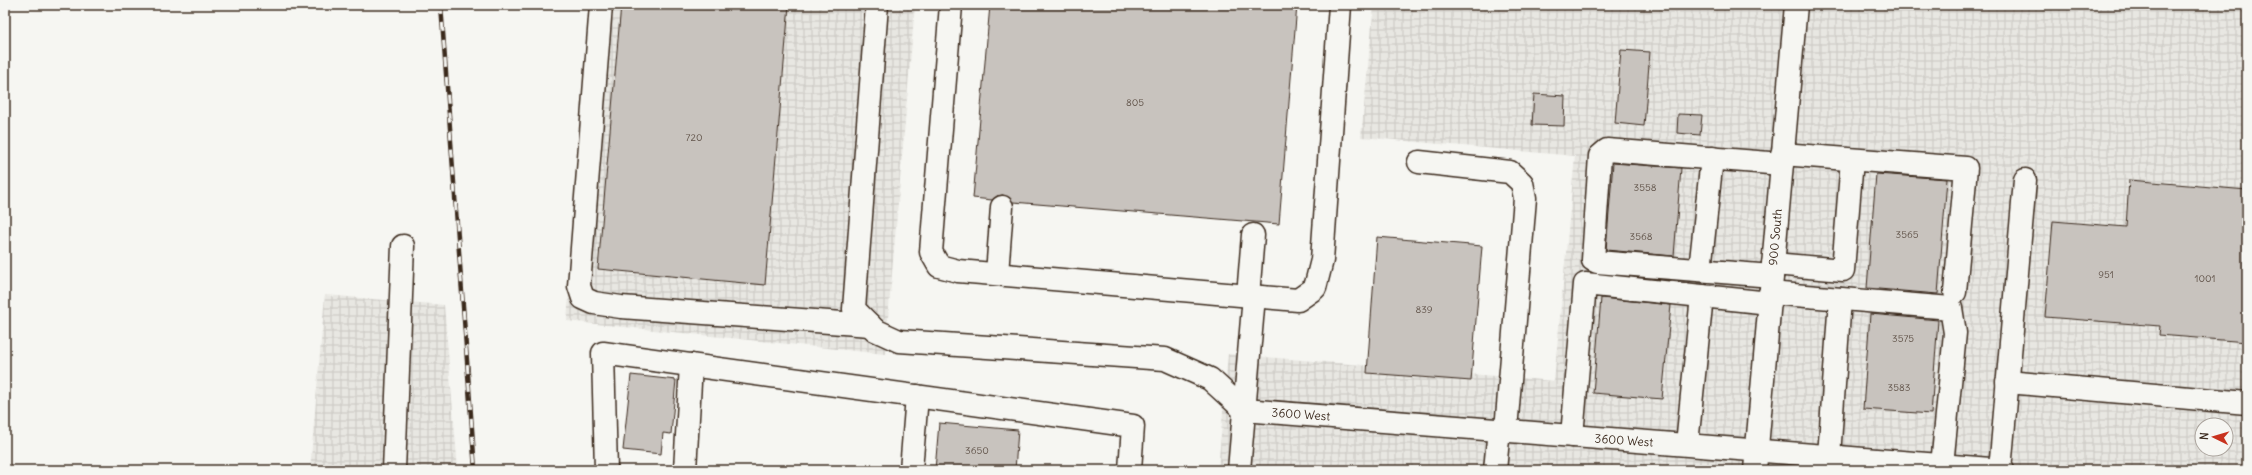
<svg xmlns="http://www.w3.org/2000/svg" width="2252" height="475" font-family="Delius,sans-serif">
	<defs>
		<pattern id="industrial-grid" width="8" height="8" patternUnits="userSpaceOnUse"><rect width="8" height="8" fill="#e8e7e2"/><path d="M0 4h8M4 0v8" fill="none" stroke="#c8c6c1"/></pattern>
	</defs>
	<rect width="100%" height="100%" fill="#f6f6f2"/>
	<filter id="ink" filterUnits="userSpaceOnUse"><feTurbulence type="fractalNoise" baseFrequency=".025" numOctaves="2"/><feDisplacementMap in="SourceGraphic" scale="8" xChannelSelector="R" yChannelSelector="G"/><feConvolveMatrix kernelMatrix="1 2 1 2 8 2 1 2 1" color-interpolation-filters="sRGB"/></filter>
	<g filter="url(#ink)">
		<g fill="url(#industrial-grid)" fill-rule="evenodd">
			<path d="M591,5H915L885,354L567,321Z"/>
			<path d="M1374,5H2247V470H1218L1228,354L1554,381L1575,156L1361,137ZM2202,425H2226V449H2202Z"/>
			<path d="M325,295L444,305L458,470H310Z"/>
		</g>
		<g fill="#c8c3be" stroke="#3b2a1e">
			<path d="M621,5H789L765,285L598,269Z"/>
			<path d="M990,5H1297L1279,224L1013,202L1003,195L997,196L992,200L973,198Z"/>
			<path d="M1621,50L1650,52L1644,126L1615,123Z"/>
			<path d="M1534,94L1565,96L1564,126L1532,125Z"/>
			<path d="M1678,114L1702,115L1700,135L1677,133Z"/>
			<path d="M1613,163L1681,168L1674,256L1606,250Z"/>
			<path d="M1876,174L1947,179L1938,294L1867,288Z"/>
			<path d="M2129,180L2247,190V342L2159,335L2160,326L2045,317L2053,221L2126,227Z"/>
			<path d="M1377,237L1482,246L1471,381L1367,373Z"/>
			<path d="M1601,298L1671,305L1662,399L1593,393Z"/>
			<path d="M1870,314L1938,320L1931,414L1863,409Z"/>
			<path d="M631,375L676,380L671,434L663,433L661,454L623,450Z"/>
			<path d="M939,423L1018,430L1015,470H935Z"/>
		</g>
		<g fill="none" stroke-linecap="round" stroke-linejoin="round">
			<defs>
				<g id="minor">
					<path d="M601,5L579,286L583,298L594,303L621,307L870,325"/>
					<path d="M877,5L854,309L875,330L899,341L1165,359L1210,379L1244,410"/>
					<path d="M951,5L931,252L939,266L958,271L1298,300L1315,288L1322,260L1340,5"/>
					<path d="M1782,154L1966,168L1955,292"/>
					<path d="M1419,162L1510,172L1522,183L1525,198L1506,430"/>
					<path d="M1773,264L1843,270L1852,160"/>
					<path d="M1700,270L1712,158"/>
					<path d="M997,274L1002,207"/>
					<path d="M1772,276L1597,262L1593,260L1600,156L1607,150L1782,164"/>
					<path d="M1770,293L1951,308L1955,333L1942,465"/>
					<path d="M1248,296L1253,235"/>
					<path d="M2007,382L2247,403"/>
					<path d="M1244,410L2003,470"/>
					<path d="M1572,436L1585,284L1770,303"/>
					<path d="M1687,444L1702,296"/>
					<path d="M1829,456L1840,299"/>
					<path d="M394,470L403,246"/>
					<path d="M606,470L603,353L1133,426L1130,470"/>
					<path d="M685,470L691,365"/>
					<path d="M911,470L917,396"/>
					<path d="M1239,470L1254,296"/>
					<path d="M1495,470L1499,429"/>
					<path d="M1755,470L1796,5"/>
					<path d="M2000,470L2025,180"/>
				</g>
			</defs>
			<use href="#minor" stroke="#3b2a1e" stroke-width="25"/>
			<use href="#minor" stroke="#f6f6f2" stroke-width="22"/>
			<defs>
				<path id="rail" d="M441,5L475,470"/>
			</defs>
			<use href="#rail" stroke="#3b2a1e" stroke-width="4.5"/>
			<use href="#rail" stroke="#f6f6f2" stroke-width="3" stroke-dasharray="9" stroke-linecap="butt"/>
		</g>
	</g>
	<g text-anchor="middle" dominant-baseline="central" stroke-width="4" stroke-linejoin="round" paint-order="stroke">
		<g font-size="10" fill="#5e5046">
			<text x="1135" y="102">805</text>
			<text x="694" y="137">720</text>
			<text x="1645" y="187">3558</text>
			<text x="1907" y="234">3565</text>
			<text x="1641" y="236">3568</text>
			<text x="2106" y="274">951</text>
			<text x="2205" y="278">1001</text>
			<text x="1424" y="309">839</text>
			<text x="1903" y="338">3575</text>
			<text x="1899" y="387">3583</text>
			<text x="977" y="450">3650</text>
		</g>
		<g font-size="12" fill="#3b2a1e" stroke="#f6f6f2">
			<text transform="translate(1775 237) rotate(-85)">900 South</text>
			<text transform="translate(1301 414) rotate(4)">3600 West</text>
			<text transform="translate(1624 440) rotate(4)">3600 West</text>
		</g>
	</g>
	<rect width="2252" height="475" fill="none" stroke="#f6f6f2" stroke-width="20"/>
	<rect x="10" y="10" width="2232" height="455" fill="none" stroke="#3b2a1e" stroke-width="1.5" filter="url(#ink)"/>
	<g transform="translate(2214 437) rotate(275)"><circle r="19" fill="#f6f6f2" stroke="#aba49d"/>
	<path d="M0-3L7 15L0 10L-7 15Z" fill="#c8321e"/>
	<text y="-6" font-size="11" font-weight="bold" text-anchor="middle" fill="#3b2a1e">N</text>
	</g>
</svg>
